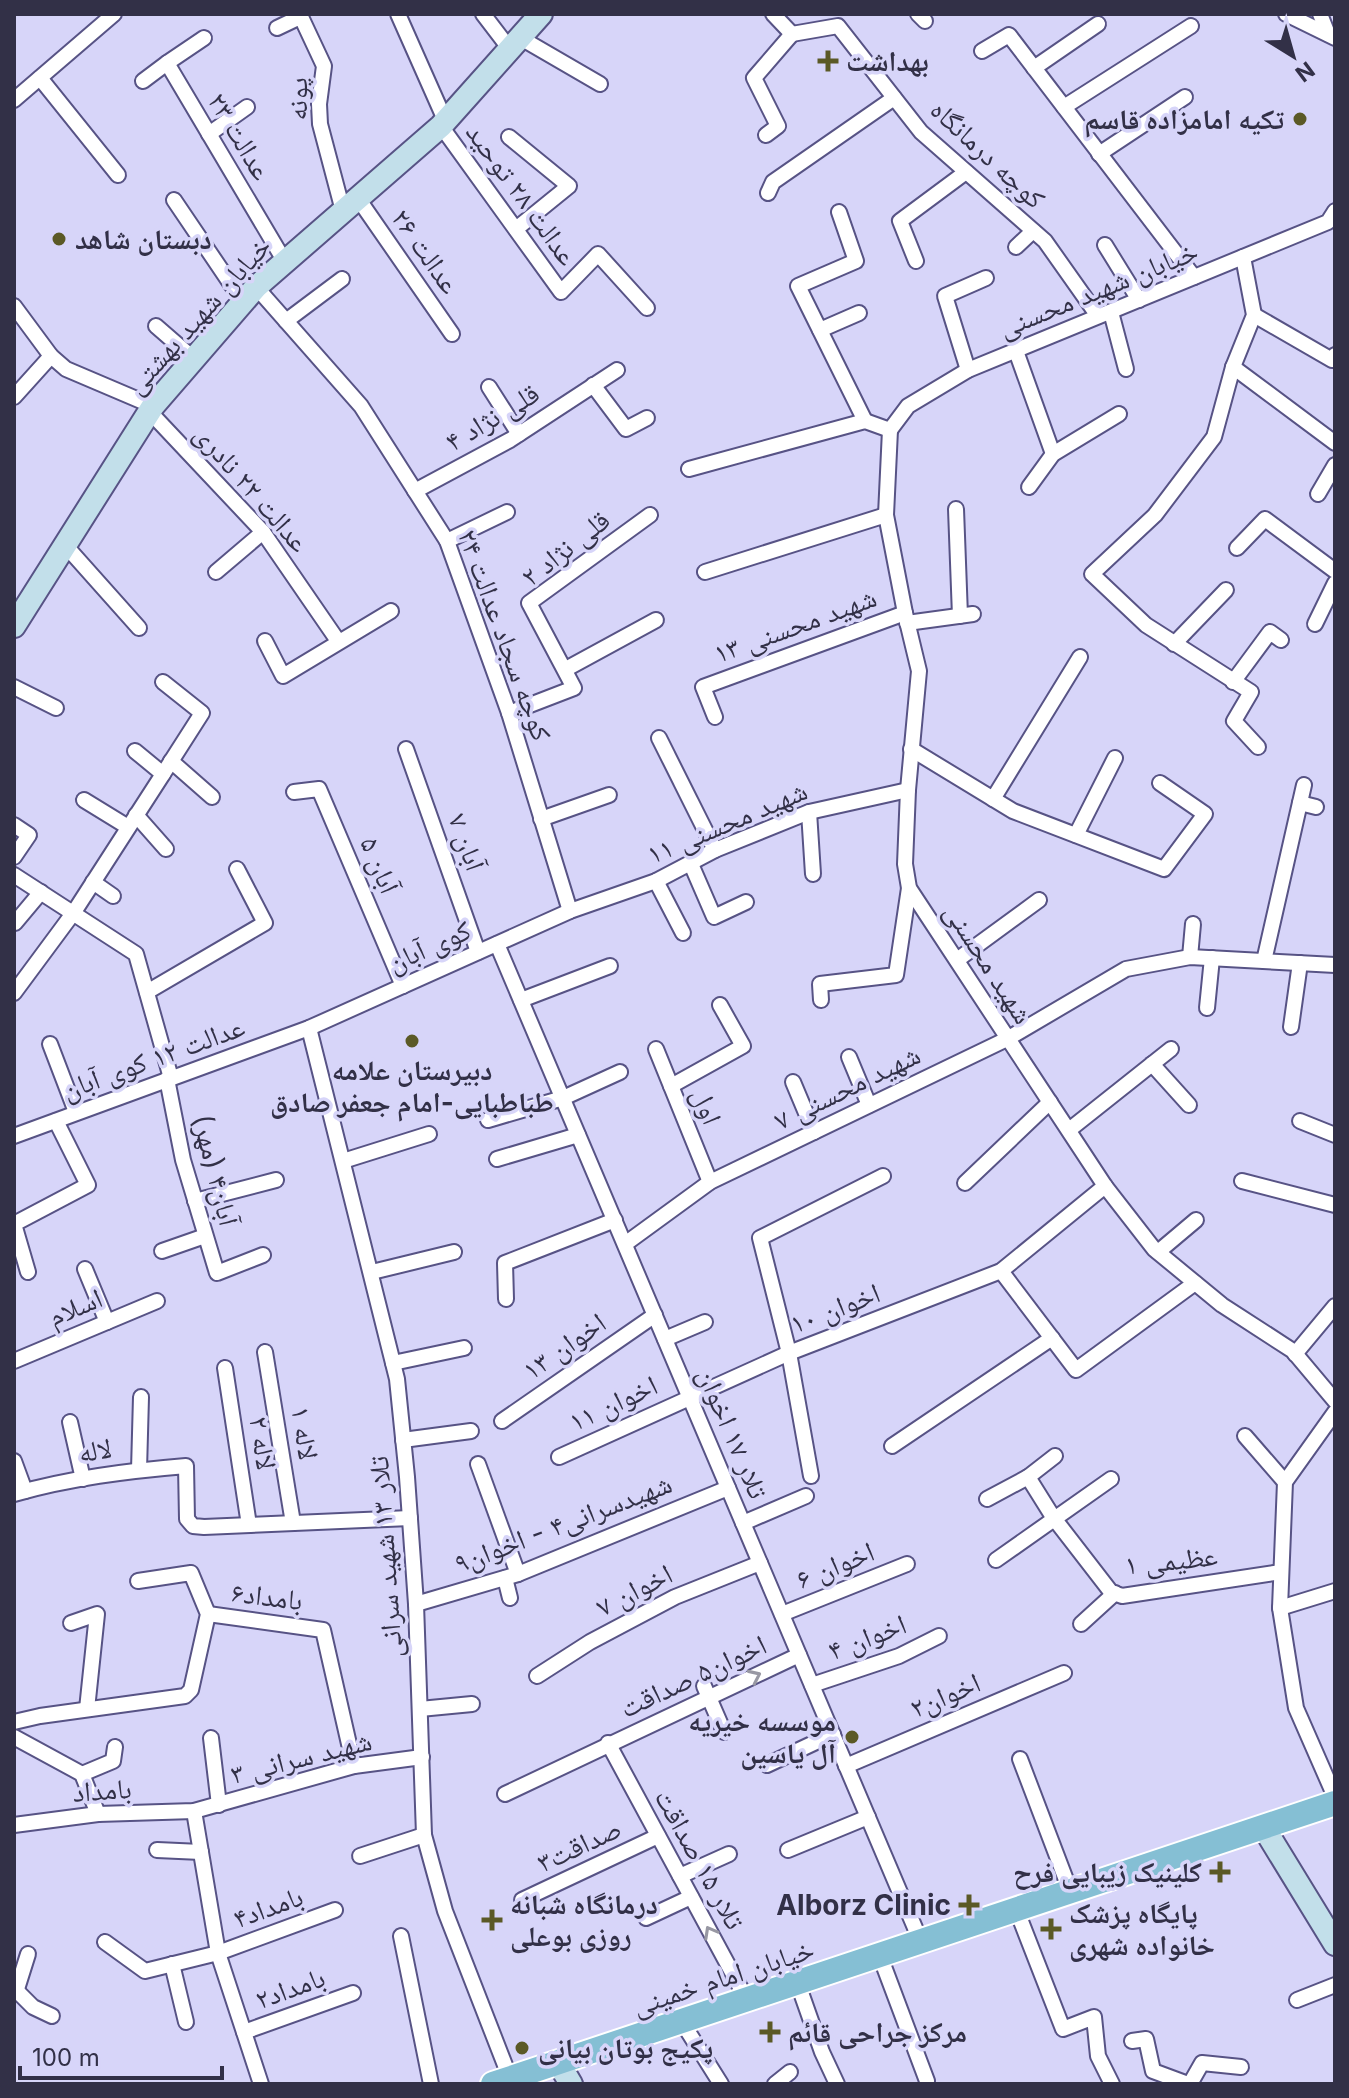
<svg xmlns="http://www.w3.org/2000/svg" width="1349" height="2098" font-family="Inter,'Noto Naskh Arabic',sans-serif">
	<rect width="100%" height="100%" fill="#d7d5f9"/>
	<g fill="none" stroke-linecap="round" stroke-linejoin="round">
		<defs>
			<g id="minor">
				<path d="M398,14L445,120"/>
				<path d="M483,14L509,48"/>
				<path d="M773,14L792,34"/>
				<path d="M918,14L925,21"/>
				<path d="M1286,14L1335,38"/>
				<path d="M1320,14L1328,34"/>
				<path d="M277,28L298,18L302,19L324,66L319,104L320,124L343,211"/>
				<path d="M792,34L838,26L921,132L1045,241L1098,316"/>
				<path d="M519,37L600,84"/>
				<path d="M982,51L1009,35L1194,277"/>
				<path d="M167,63L204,38"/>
				<path d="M1034,68L1098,24"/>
				<path d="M40,78L118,175"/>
				<path d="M143,81L167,63L285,262"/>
				<path d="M14,100L114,14"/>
				<path d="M1064,107L1191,26"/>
				<path d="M441,126L561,292L598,254L647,308"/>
				<path d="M209,134L247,107"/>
				<path d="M766,135L778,126L754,78L792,34"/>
				<path d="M509,137L569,186L516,229"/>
				<path d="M1099,154L1185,97"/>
				<path d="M768,193L773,182L894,98"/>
				<path d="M357,197L452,334"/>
				<path d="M174,200L243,302"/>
				<path d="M839,212L856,261L798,286L865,421"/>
				<path d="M1105,245L1139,300"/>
				<path d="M1016,247L1033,231"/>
				<path d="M1243,257L1254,315L1233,367L1214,437L1155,515L1092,574L1146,625L1251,692L1234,721L1258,747"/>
				<path d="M916,261L900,221L966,172"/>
				<path d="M256,287L361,406L447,541L509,713L570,911"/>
				<path d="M14,306L51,356L66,369L153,406"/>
				<path d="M1111,312L1126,369"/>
				<path d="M1254,315L1332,360L1335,355"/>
				<path d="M286,321L342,279"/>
				<path d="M156,326L194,359"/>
				<path d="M820,330L859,313"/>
				<path d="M1016,351L1053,454"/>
				<path d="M1233,367L1335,443"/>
				<path d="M968,370L945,296L986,278"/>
				<path d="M593,385L626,429L647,418"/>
				<path d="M489,387L519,434"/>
				<path d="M14,397L51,356"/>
				<path d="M149,411L263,532L338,641"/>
				<path d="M890,430L886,515L905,613L919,671L908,790L905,864L909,888L1105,1186L1154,1249L1222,1305L1293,1351L1335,1401"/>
				<path d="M890,430L908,406L968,370L1328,222L1335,211"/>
				<path d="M689,469L865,421L890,430"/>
				<path d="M1029,487L1053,454L1119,414"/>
				<path d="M415,491L510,440L617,370"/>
				<path d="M1318,494L1335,465"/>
				<path d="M956,509L960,616"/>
				<path d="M447,541L507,512"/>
				<path d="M65,545L139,628"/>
				<path d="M1237,548L1265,519L1335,571"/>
				<path d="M216,572L263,532"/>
				<path d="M705,572L886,515"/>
				<path d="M907,623L973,614"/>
				<path d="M1315,624L1335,583"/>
				<path d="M265,641L283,676L391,611"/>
				<path d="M1174,644L1226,590"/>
				<path d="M566,669L656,620"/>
				<path d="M1233,682L1270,632L1281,640"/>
				<path d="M14,687L56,708"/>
				<path d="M509,713L574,688L529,603L650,515"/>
				<path d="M715,717L703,687L905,613"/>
				<path d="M659,738L715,850"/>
				<path d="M406,749L478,952"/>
				<path d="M911,749L1013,811L1164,869L1205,814L1160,783"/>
				<path d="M171,761L212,797"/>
				<path d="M163,774L202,713L163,682"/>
				<path d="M294,792L319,789L403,986"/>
				<path d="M993,799L1080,657"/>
				<path d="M84,800L128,827"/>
				<path d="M1300,803L1316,807"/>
				<path d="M809,812L813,874"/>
				<path d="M136,815L166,849"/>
				<path d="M541,819L609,795"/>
				<path d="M14,825L29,835L14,857"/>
				<path d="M1076,835L1115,758"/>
				<path d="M691,864L714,917L746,902"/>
				<path d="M14,875L136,954L171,1078"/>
				<path d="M656,881L683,933"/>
				<path d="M93,882L113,896"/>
				<path d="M15,923L41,892"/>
				<path d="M497,944L921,1942"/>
				<path d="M1190,957L1193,924"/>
				<path d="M957,960L1039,900"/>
				<path d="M1264,961L1304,785"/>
				<path d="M147,992L265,923L237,869"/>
				<path d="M14,993L74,912L163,774L135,751"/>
				<path d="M521,1000L610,966"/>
				<path d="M821,1000L820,984L896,975L909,888"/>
				<path d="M1207,1008L1212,958"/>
				<path d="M1291,1027L1300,963"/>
				<path d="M309,1028L397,1379L407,1477L416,1604L424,1835L445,1911L510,2078"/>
				<path d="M50,1044L76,1112"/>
				<path d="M656,1049L710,1182"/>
				<path d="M849,1057L869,1105"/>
				<path d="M1152,1064L1189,1105"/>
				<path d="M167,1079L183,1160L217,1273L263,1255"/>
				<path d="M793,1082L814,1132"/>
				<path d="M671,1086L743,1046L720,1005"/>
				<path d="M488,1120L563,1098L620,1072"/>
				<path d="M1300,1121L1335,1135"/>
				<path d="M1069,1130L1171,1049"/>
				<path d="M14,1136L309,1028L570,911L656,881L715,850L809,812L908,790"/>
				<path d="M497,1159L578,1135"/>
				<path d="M343,1161L429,1134"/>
				<path d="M1242,1181L1335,1205"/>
				<path d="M965,1183L1050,1102"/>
				<path d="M195,1201L276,1180"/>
				<path d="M625,1244L710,1182L1007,1039L1126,969L1190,957L1335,965"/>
				<path d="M162,1251L205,1236"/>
				<path d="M1158,1252L1196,1220"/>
				<path d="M85,1269L107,1322"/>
				<path d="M1001,1271L1076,1370L1195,1283"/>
				<path d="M28,1272L14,1224L88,1185L56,1121"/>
				<path d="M372,1272L454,1252"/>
				<path d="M506,1299L505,1263L615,1220"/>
				<path d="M665,1339L705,1322"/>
				<path d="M265,1352L293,1523"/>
				<path d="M1295,1354L1335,1306"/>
				<path d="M14,1361L157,1301"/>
				<path d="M393,1363L464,1348"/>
				<path d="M225,1368L249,1525"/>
				<path d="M1335,1412L1285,1482L1280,1608L1296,1708L1335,1797"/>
				<path d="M502,1421L655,1315"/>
				<path d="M70,1422L83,1479"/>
				<path d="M1245,1436L1285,1482"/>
				<path d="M403,1440L471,1431"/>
				<path d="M892,1446L1052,1338"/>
				<path d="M559,1457L789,1353L1001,1271L1105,1186"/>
				<path d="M14,1461L25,1491"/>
				<path d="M478,1464L518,1574"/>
				<path d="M139,1470L141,1397"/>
				<path d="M811,1476L789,1353L760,1238L883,1176"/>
				<path d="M1028,1477L1053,1517L1111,1592L1122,1596L1281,1572"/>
				<path d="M14,1494C70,1478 127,1471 186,1466L187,1519L193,1526L204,1527L410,1518"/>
				<path d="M987,1499L1028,1477L1055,1456"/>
				<path d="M743,1523L806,1496"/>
				<path d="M996,1560L1111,1479"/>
				<path d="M505,1578L510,1598"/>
				<path d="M416,1604L518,1574L728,1488"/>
				<path d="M1280,1608L1335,1591"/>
				<path d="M208,1614L323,1630L354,1766"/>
				<path d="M782,1614L907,1564"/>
				<path d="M71,1623L97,1614L87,1709"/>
				<path d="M1081,1624L1115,1593"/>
				<path d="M537,1676L590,1642L675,1597L760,1563"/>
				<path d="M812,1685L899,1656L939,1636"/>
				<path d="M704,1686L724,1732"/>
				<path d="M420,1709L472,1704"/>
				<path d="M14,1722L40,1716L185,1696L191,1690L208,1614L191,1573L138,1581"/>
				<path d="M14,1737L82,1774L98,1814"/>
				<path d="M211,1738L219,1805"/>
				<path d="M608,1743L747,2000"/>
				<path d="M1020,1759L1071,1893"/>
				<path d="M767,1765L833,1734"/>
				<path d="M846,1766L1064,1673"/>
				<path d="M82,1774L113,1761L115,1747"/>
				<path d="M505,1794L799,1655"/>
				<path d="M194,1811L218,1953L261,2084"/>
				<path d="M14,1825L98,1814L194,1811L354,1766L422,1757"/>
				<path d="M157,1850L201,1852"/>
				<path d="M788,1850L868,1817"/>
				<path d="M360,1856L424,1835"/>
				<path d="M680,1876L729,1854"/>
				<path d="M522,1900L658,1836"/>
				<path d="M1017,1911L1063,2029L1094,2017L1098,2056L1112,2084"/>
				<path d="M646,1918L691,1897"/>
				<path d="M401,1936L431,2084"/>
				<path d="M105,1942L145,1971L218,1953L335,1910"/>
				<path d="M880,1956L927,2081"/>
				<path d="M172,1964L186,2022"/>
				<path d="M798,1984L822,2052L837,2084"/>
				<path d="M14,1988L33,2007L52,2016"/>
				<path d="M17,1989L28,1954"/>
				<path d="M1297,2000L1335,1985"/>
				<path d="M682,2022L721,2084"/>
				<path d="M244,2032L353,1993"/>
				<path d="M1132,2041L1146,2039L1153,2071L1188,2084"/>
				<path d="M775,2084L790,2072"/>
				<path d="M1190,2084L1202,2063L1241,2067"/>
			</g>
			<g id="secondary">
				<path d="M14,626L153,406L256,287L441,126L541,14"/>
				<path d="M1264,1828L1335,1944"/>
				<path d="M558,2062L571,2084"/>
			</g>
			<path id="primary" d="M493,2084L1335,1803"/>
		</defs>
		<use href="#minor" stroke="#575385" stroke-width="18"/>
		<use href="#secondary" stroke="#575385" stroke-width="26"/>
		<use href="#primary" stroke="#fff" stroke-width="28"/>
		<use href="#minor" stroke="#fff" stroke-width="14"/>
		<use href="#secondary" stroke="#c2dfea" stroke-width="22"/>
		<use href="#primary" stroke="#85bfd4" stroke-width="24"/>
	</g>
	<defs><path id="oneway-chevron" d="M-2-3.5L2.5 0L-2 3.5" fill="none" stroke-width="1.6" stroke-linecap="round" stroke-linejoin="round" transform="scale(2)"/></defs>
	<g stroke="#9898a3">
		<use href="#oneway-chevron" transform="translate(755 1676) rotate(-25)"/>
		<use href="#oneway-chevron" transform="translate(710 1932) rotate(-119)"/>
	</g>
	<g fill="#5b5926" stroke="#d7d5f9" stroke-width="3">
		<path d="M824 49h8v8h8v8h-8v8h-8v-8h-8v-8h8z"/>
		<circle cx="1300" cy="119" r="8"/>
		<circle cx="59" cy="239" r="8"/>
		<circle cx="412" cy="1041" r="8"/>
		<circle cx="852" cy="1737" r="8"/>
		<path d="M1216 1860h8v8h8v8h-8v8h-8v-8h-8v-8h8z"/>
		<path d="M965 1893h8v8h8v8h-8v8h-8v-8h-8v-8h8z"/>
		<path d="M488 1908h8v8h8v8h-8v8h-8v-8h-8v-8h8z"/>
		<path d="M1047 1917h8v8h8v8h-8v8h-8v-8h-8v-8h8z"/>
		<path d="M766 2020h8v8h8v8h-8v8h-8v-8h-8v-8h8z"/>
		<circle cx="522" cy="2048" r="8"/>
	</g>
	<g text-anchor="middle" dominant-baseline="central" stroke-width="7" stroke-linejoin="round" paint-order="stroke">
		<g font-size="28" font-weight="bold" fill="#323047" stroke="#d7d5f9" text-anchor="start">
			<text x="846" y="61">بهداشت</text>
			<text x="1284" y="119" text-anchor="end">تکیه امامزاده قاسم</text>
			<text x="75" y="239">دبستان شاهد</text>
			<text x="412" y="1070" text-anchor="middle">دبیرستان علامه<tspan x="412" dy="32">طباطبایی-امام جعفر صادق</tspan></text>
			<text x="836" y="1721" text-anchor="end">موسسه خیریه<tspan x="836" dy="32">آل یاسین</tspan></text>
			<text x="1202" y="1872" text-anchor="end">کلینیک زیبایی فرح</text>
			<text x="510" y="1904">درمانگاه شبانه<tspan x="510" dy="32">روزی بوعلی</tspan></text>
			<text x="951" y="1905" text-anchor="end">Alborz Clinic</text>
			<text x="1069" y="1913">پایگاه پزشک<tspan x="1069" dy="32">خانواده شهری</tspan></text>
			<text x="788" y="2032">مرکز جراحی قائم</text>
			<text x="538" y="2048">پکیج بوتان بیانی</text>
		</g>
		<g font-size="28" fill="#323047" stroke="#d7d5f9">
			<text transform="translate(297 99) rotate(-90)">پونه</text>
			<text transform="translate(240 136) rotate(59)">عدالت ۲۳</text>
			<text transform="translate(988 154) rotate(43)">کوچه درمانگاه</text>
			<text transform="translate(522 194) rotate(54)">عدالت ۲۸ توحید</text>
			<text transform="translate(426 251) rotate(55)">عدالت ۲۶</text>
			<text transform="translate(1098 289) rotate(-22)">خیابان شهید محسنی</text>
			<text transform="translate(198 315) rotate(-48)">خیابان شهید بهشتی</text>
			<text transform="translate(492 417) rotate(-31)">قلی نژاد ۴</text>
			<text transform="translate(252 488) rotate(49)">عدالت ۲۲ نادری</text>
			<text transform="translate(565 548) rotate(-38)">قلی نژاد ۲</text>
			<text transform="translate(795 625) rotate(-20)">شهید محسنی ۱۳</text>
			<text transform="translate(505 635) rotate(70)">کوچه سجاد عدالت ۲۴</text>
			<text transform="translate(727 822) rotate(-23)">شهید محسنی ۱۱</text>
			<text transform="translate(467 842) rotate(70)">آبان ۷</text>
			<text transform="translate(380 865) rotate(67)">آبان ۵</text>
			<text transform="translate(429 946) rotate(-24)">کوی آبان</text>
			<text transform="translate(989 963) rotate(57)">شهید محسنی</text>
			<text transform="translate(153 1058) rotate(-20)">عدالت ۱۲ کوی آبان</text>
			<text transform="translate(847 1087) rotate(-26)">شهید محسنی ۷</text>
			<text transform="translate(707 1106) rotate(68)">اول</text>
			<text transform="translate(216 1170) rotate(76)">آبان۴ (مهر)</text>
			<text transform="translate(75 1307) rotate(-23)">اسلام</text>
			<text transform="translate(835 1308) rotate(-21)">اخوان ۱۰</text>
			<text transform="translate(564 1346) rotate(-35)">اخوان ۱۳</text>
			<text transform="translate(613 1403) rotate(-25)">اخوان ۱۱</text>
			<text transform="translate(305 1433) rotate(81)">لاله ۱</text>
			<text transform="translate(733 1433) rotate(67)">تلار ۱۷ اخوان</text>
			<text transform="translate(263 1443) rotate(81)">لاله ۲</text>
			<text transform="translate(95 1450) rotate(-9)">لاله</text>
			<text transform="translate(563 1523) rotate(-21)">شهیدسرانی۴ - اخوان۹</text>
			<text transform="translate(385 1557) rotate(-94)">تلار ۱۳ شهید سرانی</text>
			<text transform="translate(1171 1560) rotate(-6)">عظیمی ۱</text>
			<text transform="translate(835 1565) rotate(-22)">اخوان ۶</text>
			<text transform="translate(634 1590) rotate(-27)">اخوان ۷</text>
			<text transform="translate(267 1596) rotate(7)">بامداد۶</text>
			<text transform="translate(867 1637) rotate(-21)">اخوان ۴</text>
			<text transform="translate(693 1676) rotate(-25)">اخوان۵ صداقت</text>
			<text transform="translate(945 1695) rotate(-23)">اخوان۲</text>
			<text transform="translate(301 1757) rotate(-14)">شهید سرانی ۳</text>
			<text transform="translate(102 1790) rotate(-4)">بامداد</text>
			<text transform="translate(579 1845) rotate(-25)">صداقت۳</text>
			<text transform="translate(700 1859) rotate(61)">تلار ۱۵ صداقت</text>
			<text transform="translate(268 1907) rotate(-20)">بامداد۴</text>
			<text transform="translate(723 1977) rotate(-18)">خیابان امام خمینی</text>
			<text transform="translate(290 1988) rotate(-20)">بامداد۲</text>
		</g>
	</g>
	<rect width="1349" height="2098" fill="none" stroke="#323047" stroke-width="32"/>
	<g transform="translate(1293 56) rotate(143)" stroke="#d7d5f9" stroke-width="6" paint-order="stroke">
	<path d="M0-6L14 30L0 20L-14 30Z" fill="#323047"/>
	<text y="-12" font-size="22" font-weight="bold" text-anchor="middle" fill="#323047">N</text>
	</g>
	<path d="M20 2066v12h202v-12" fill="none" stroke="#323047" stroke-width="4"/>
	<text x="32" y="2066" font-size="24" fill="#323047" stroke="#d7d5f9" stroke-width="6" paint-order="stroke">100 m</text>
</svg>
